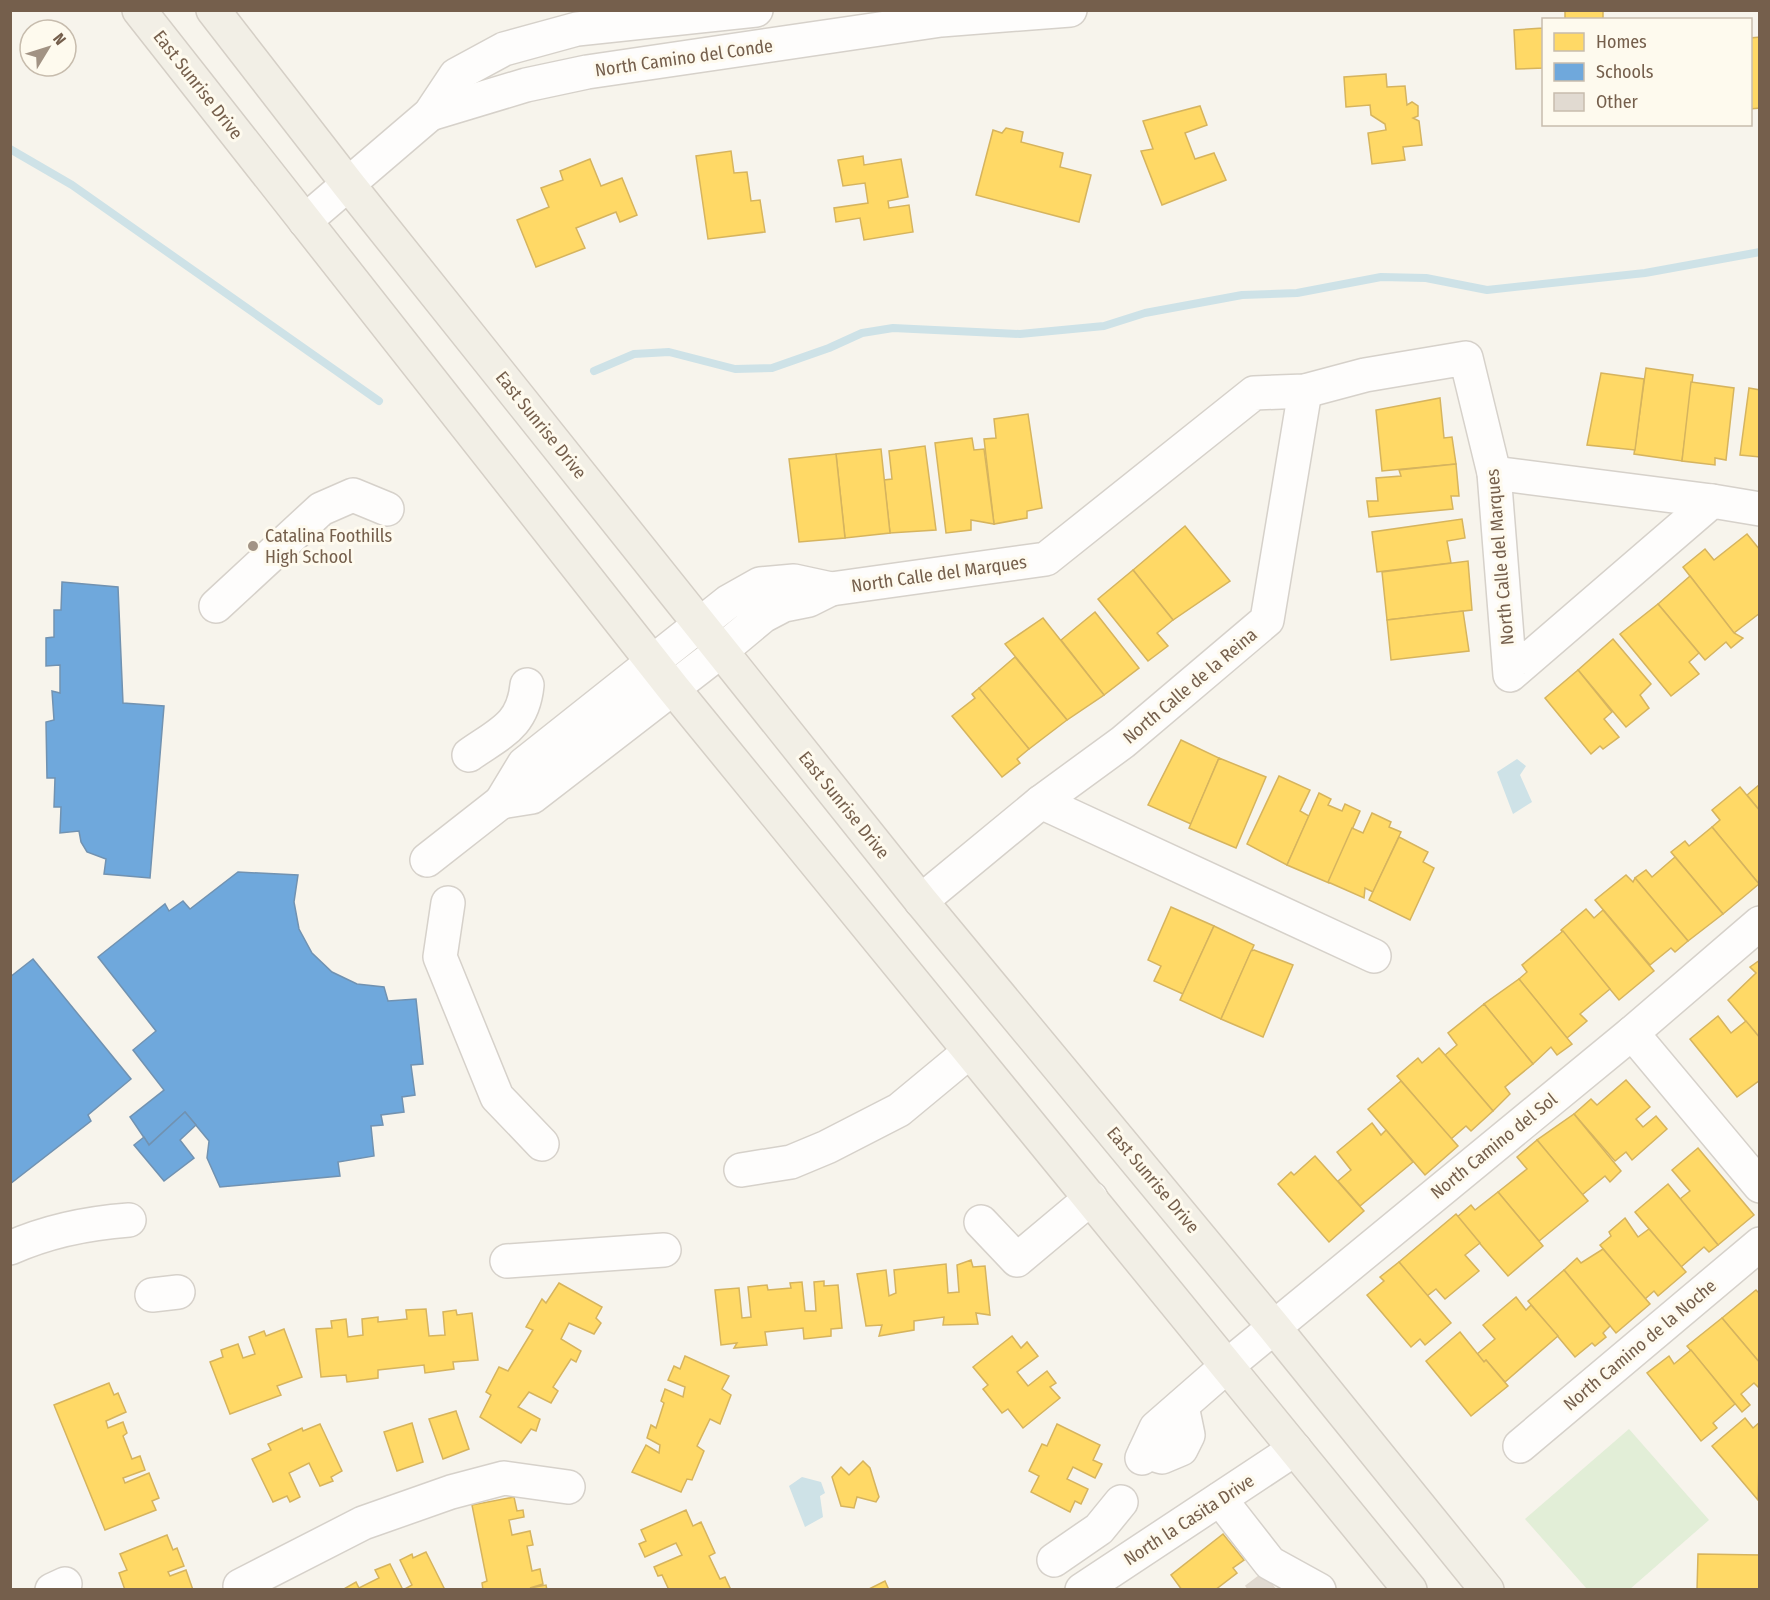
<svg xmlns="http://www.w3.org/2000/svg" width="1770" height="1600" font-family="'Fira Sans Condensed',sans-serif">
	<rect width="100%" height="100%" fill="#f7f4ec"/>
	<path fill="#e2eed7" d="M1629,1429L1709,1520L1630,1589H1587L1525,1519Z"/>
	<g fill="#cee2e7">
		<path d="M1517,759L1526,766L1520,775L1532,802L1513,814L1497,772Z"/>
		<path d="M802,1477L821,1482L825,1493L820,1496L823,1517L805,1527L789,1486Z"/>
	</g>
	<g fill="#ffd966" stroke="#d6b45e" stroke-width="1.5">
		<path d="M1565,10H1603V20H1554L1565,19Z"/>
		<path d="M1543,20H1544V68L1516,69L1514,30L1543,28Z"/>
		<path d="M1760,37V108L1750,109V38Z"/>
		<path d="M1386,74L1387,87L1405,86L1407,105L1412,102L1418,106V116L1413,118L1419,121L1422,145L1403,147L1405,160L1372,164L1368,133L1386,130L1385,124L1371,115L1370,105L1346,107L1344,77Z"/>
		<path d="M1200,106L1207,125L1185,133L1195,159L1214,153L1226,180L1162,205L1141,151L1153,149L1143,121Z"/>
		<path d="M1006,128L1023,132L1021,142L1063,153L1060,167L1091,175L1079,222L976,195L993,130L1002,133Z"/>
		<path d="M731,151L734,173L747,172L751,201L760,200L765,232L708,239L696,156Z"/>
		<path d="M863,156L864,165L901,159L908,197L888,201L889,208L909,205L913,232L864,240L860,218L836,222L834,208L868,203L865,183L843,186L838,160Z"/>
		<path d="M590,159L601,186L622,178L637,215L620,222L616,212L576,228L585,248L536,267L517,220L549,207L541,188L563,180L560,171Z"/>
		<path d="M1646,368L1693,375L1682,461L1634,454Z"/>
		<path d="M1601,373L1644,379L1635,450L1587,445Z"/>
		<path d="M1691,382L1734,388L1726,460L1715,458V465L1682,461Z"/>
		<path d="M1749,388L1760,390V457L1740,455Z"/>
		<path d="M1440,398L1444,438L1452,437L1456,464L1382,471L1376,410Z"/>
		<path d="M1028,414L1042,508L1027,511V518L994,524L984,439L996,438L994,419Z"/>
		<path d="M972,438L974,450L984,449L994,524L971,520V530L946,533L935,443Z"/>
		<path d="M925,446L936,530L890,533L884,480L892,479L889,451Z"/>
		<path d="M881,449L890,533L845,538L836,454Z"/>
		<path d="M836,454L845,538L799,542L789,459Z"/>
		<path d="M1456,464L1459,496H1451L1453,509L1369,517L1367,501H1378L1376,478L1401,476L1399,470Z"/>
		<path d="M1462,519L1465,538L1447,541L1451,563L1377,572L1372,532Z"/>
		<path d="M1185,526L1230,581L1173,620L1133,570Z"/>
		<path d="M1747,534L1760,550V613L1734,633L1683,567L1705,549L1714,560Z"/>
		<path d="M1468,561L1472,610L1387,620L1382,572Z"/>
		<path d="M1133,570L1173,620L1157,633L1168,646L1148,661L1098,599Z"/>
		<path d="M1690,576L1734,633L1743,638L1731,648L1726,642L1705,660L1658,604Z"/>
		<path d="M1658,604L1699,653L1689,662L1699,674L1671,696L1620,634Z"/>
		<path d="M1463,611L1469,651L1391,660L1387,620Z"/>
		<path d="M1095,612L1139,668L1104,695L1061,640Z"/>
		<path d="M1043,618L1104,695L1067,720L1005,644Z"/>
		<path d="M1613,639L1651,684L1640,695L1649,708L1626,727L1578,670Z"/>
		<path d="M1015,657L1067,720L1029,749L979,688Z"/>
		<path d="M1578,670L1612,712L1604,719L1619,737L1603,749L1600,746L1591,754L1545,698Z"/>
		<path d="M979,688L1029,749L1017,759L1020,763L1002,777L952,716L975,698L972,694Z"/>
		<path d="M1181,740L1219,758L1191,824L1148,805Z"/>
		<path d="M1219,758L1266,777L1236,848L1189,828Z"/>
		<path d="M1279,776L1310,790L1300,811L1309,816L1287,865L1247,844Z"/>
		<path d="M1760,784V811L1747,795Z"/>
		<path d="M1740,787L1760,811L1759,884L1712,827L1720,820L1712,810Z"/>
		<path d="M1319,793L1331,799L1328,805L1342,811L1345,804L1360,811L1329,883L1287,865Z"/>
		<path d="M1372,813L1391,822L1389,827L1401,832L1373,892L1365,888L1364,898L1328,882L1352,828L1363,833Z"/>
		<path d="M1712,827L1759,884L1723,914L1671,852L1685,841L1689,846Z"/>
		<path d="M1399,837L1428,852L1423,862L1434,868L1410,920L1369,900Z"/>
		<path d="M1675,857L1723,914L1688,941L1635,878L1646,870L1652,877Z"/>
		<path d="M1626,875L1633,882L1635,878L1688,941L1675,952L1671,948L1650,965L1595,900Z"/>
		<path d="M1171,907L1214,926L1183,994L1154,981L1161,966L1148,960Z"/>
		<path d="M1586,909L1594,918L1603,910L1654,971L1619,1000L1561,930Z"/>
		<path d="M1214,926L1254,945L1221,1019L1180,1000Z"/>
		<path d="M1563,931L1610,989L1580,1014L1587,1021L1567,1038L1519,979L1527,972L1522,965Z"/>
		<path d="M1254,950L1293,965L1263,1037L1221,1019L1251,951Z"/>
		<path d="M1760,960V1038L1728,1000L1756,973L1750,967Z"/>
		<path d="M1519,979L1572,1044L1557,1055L1551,1047L1533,1064L1484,1004Z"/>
		<path d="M1484,1004L1533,1064L1505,1087L1510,1094L1493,1111L1445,1055L1457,1045L1448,1033Z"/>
		<path d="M1718,1016L1731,1033L1746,1021L1760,1038V1080L1737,1097L1690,1039Z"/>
		<path d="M1439,1048L1493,1111L1471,1131L1466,1126L1451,1139L1397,1076L1418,1058L1422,1063Z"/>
		<path d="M1626,1080L1650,1107L1636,1119L1643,1127L1656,1116L1667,1129L1632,1160L1626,1152L1615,1161L1574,1114L1591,1099L1597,1105Z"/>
		<path d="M1401,1081L1458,1146L1425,1175L1368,1109Z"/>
		<path d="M1574,1114L1621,1171L1610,1182L1605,1176L1582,1195L1537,1140Z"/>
		<path d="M1372,1123L1381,1135L1386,1130L1413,1162L1360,1206L1338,1181L1351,1170L1337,1152Z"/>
		<path d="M1537,1140L1588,1201L1539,1241L1498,1192L1527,1169L1517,1157Z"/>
		<path d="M1698,1148L1754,1215L1718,1245L1680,1199L1690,1191L1672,1170Z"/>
		<path d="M1315,1156L1364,1211L1329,1242L1278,1184L1291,1172L1294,1175Z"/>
		<path d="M1668,1184L1718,1245L1709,1252L1704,1247L1681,1267L1635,1212Z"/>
		<path d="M1498,1192L1543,1246L1508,1276L1457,1217L1471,1205L1475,1210Z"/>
		<path d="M1456,1214L1480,1243L1465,1255L1479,1271L1445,1299L1436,1289L1427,1296L1399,1262Z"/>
		<path d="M1625,1218L1638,1237L1649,1229L1686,1272L1658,1296L1654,1291L1645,1299L1600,1245L1611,1236L1609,1232Z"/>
		<path d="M1603,1249L1650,1304L1616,1333L1564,1270L1577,1258L1581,1263Z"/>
		<path d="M971,1260L973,1267L985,1266L990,1315L976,1313L978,1324L943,1325L944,1317L914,1321V1330L879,1336L882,1325L866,1326L857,1274L886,1270L889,1296L896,1293L894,1270L946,1264L948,1293L959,1292L957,1265Z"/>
		<path d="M1399,1262L1451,1323L1425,1345L1420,1339L1411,1347L1367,1295L1384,1281L1380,1277Z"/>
		<path d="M1564,1270L1610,1326L1603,1333L1606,1337L1595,1346L1592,1343L1575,1357L1528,1301Z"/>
		<path d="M824,1281V1286L838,1285L842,1328L831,1329V1336L804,1339L803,1328L765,1332L767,1345L734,1348L737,1343L721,1345L715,1290L739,1288L742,1318L751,1317L748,1287L767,1285L768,1290L791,1288L790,1283L802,1282L805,1311H816L814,1282Z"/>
		<path d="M559,1283L602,1307L596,1318L601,1323L594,1334L569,1323L561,1339L581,1351L576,1362L571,1359L553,1387L558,1391L551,1403L529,1392L518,1407L540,1419L536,1431L531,1429L521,1443L480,1417L491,1395L486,1392L499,1367L508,1371L533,1330L526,1327L542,1299L546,1303Z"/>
		<path d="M1756,1290L1760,1294V1363L1722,1318Z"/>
		<path d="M1516,1297L1526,1310L1531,1305L1558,1336L1505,1382L1486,1360L1484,1362L1477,1354L1495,1339L1483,1325Z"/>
		<path d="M426,1309L429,1336L445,1335L443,1312L456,1310L457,1315L472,1313L478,1360L453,1362L454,1369L425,1373L424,1365L378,1370V1378L347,1382L346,1375L321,1377L316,1329L332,1328L331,1321L346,1319L348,1337L363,1335L362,1319L378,1317V1322L407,1319L406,1310Z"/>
		<path d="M1722,1318L1760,1363V1389L1754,1383L1741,1394L1750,1405L1742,1412L1687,1346Z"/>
		<path d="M284,1329L302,1377L277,1386L281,1395L230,1414L210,1362L223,1357L221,1350L238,1344L243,1358L255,1354L249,1337L264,1331L266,1336Z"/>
		<path d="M1460,1332L1484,1362L1486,1360L1508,1386L1471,1416L1426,1361Z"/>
		<path d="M1012,1336L1021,1348L1027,1342L1038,1356L1017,1372L1028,1386L1047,1371L1056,1383L1050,1387L1060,1398L1023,1428L1008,1409L1002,1413L983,1389L988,1385L973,1367Z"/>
		<path d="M1691,1350L1735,1404L1713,1423L1717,1428L1701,1441L1647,1373L1669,1356L1674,1364Z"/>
		<path d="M685,1356L729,1376L722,1389L731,1395L720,1424L710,1419L697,1446L704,1451L692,1480L687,1479L681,1492L632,1472L646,1445L659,1453L660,1445L647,1438L651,1425L656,1428L664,1403L661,1401L665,1389L683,1397L685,1387L668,1380L674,1366L680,1369Z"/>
		<path d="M109,1383L114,1395L118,1393L126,1412L106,1421L108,1428L123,1422L127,1433L123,1436L132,1459L140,1456L145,1470L123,1478L125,1483L149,1473L159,1498L152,1501L156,1510L105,1530L54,1405Z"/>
		<path d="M456,1411L469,1449L443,1459L429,1419Z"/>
		<path d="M1745,1418L1753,1428L1760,1422L1758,1500L1712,1446Z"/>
		<path d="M412,1423L423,1462L397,1471L384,1432Z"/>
		<path d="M320,1424L342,1471L331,1477L333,1481L320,1486L309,1463L289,1473L300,1497L290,1502L287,1496L273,1502L252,1459L271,1450L268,1444L302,1428L303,1431Z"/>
		<path d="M1057,1424L1100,1445L1093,1460L1102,1464L1095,1478L1073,1467L1067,1479L1088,1489L1081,1504L1075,1501L1070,1512L1031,1492L1039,1476L1029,1471L1042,1444L1047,1446Z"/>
		<path d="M863,1461L870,1468L879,1497L876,1502L857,1497L854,1508L841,1506L832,1477L841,1467L849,1475Z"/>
		<path d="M514,1497L517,1511L523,1510L524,1517L509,1520L512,1535L530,1531L533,1545L527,1546L532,1571L540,1569L543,1584L530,1588L546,1585L547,1590H483L482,1583L487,1581L472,1505Z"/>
		<path d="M686,1510L693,1526L701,1522L715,1553L709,1556L720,1579L725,1577L731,1590H669L662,1575L658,1576L654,1567L682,1555L676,1543L645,1557L639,1544L646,1541L641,1530Z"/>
		<path d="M1223,1534L1244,1560L1233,1568L1237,1573L1215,1590H1182L1171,1575Z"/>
		<path d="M167,1535L173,1550L177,1548L184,1566L168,1572L170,1576L186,1570L193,1590H125L119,1573L127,1570L120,1554Z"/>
		<path d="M426,1552L445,1590H403L412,1585L400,1560L412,1554L413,1558Z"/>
		<path d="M1698,1554L1760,1555V1590H1697Z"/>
		<path d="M390,1564L403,1590H342L356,1582L359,1588L379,1578L375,1570Z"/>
		<path d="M885,1581L889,1590H867Z"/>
	</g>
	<g fill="#6fa8dc" stroke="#7192b1" stroke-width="1.5">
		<path d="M62,582L118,587L123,703L164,706L150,878L104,874L106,859L87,852L81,842L79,831L60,833L61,807H54L55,778H47L46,722L54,720L52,691L60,693V665L46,666V638L54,637V610H61Z"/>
		<path d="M238,872L298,875L294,902L299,929L312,953L332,972L357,984L384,987L388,1001L416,999L423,1064L411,1065L415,1095L402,1097L404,1112L381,1115L383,1125L371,1126L374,1156L338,1162L340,1176L220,1187L207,1158L209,1141L185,1112L149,1145L130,1117L164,1090L133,1050L156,1031L98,957L165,904L169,911L183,901L190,909Z"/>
		<path d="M33,959L131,1079L88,1115L91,1121L10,1184V977Z"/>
		<path d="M185,1112L196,1125L180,1140L194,1158L164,1181L134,1145L144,1137L149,1145Z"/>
	</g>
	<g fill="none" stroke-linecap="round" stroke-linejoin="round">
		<g stroke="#cee2e7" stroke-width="8">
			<path d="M10,149L72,185L379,401"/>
			<path d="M594,371L634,354L669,352L735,369L772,368L829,348L862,333L893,328L1020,334L1104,326L1145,313L1242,295L1297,293L1381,277L1426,278L1487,290L1645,273L1760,252"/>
		</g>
	</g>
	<path fill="#e1dad1" stroke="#e0d8ce" stroke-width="1.5" d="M1263,1573L1276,1590H1249L1246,1586Z"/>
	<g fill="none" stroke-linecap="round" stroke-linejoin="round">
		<defs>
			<g id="minor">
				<path d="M430,114L526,85L587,72L941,20L1070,10"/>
				<path d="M305,221L430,114L456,75L504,49L577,29L756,10"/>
				<path d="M1494,473L1712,501"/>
				<path d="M794,581L831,589L809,600L784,605L763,616L721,651L532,797L501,802L524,764L728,602L760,584Z"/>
				<path d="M831,589L1046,559L1254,393L1305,391L1365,375L1466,358L1494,473L1510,675L1712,501L1760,509"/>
				<path d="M216,606L321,509L353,495L387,509"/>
				<path d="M469,755C500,733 523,726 527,685"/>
				<path d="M1041,802L1374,956"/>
				<path d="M427,860L501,802"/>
				<path d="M921,901L1041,802L1123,742L1267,620L1305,391"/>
				<path d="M448,903L440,957L497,1097L542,1144"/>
				<path d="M1632,1033L1760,1186"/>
				<path d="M741,1170L791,1162L827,1147L899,1110L969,1052"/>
				<path d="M981,1222L1017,1260L1091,1198"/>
				<path d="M10,1248C48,1231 88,1223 129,1220"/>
				<path d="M507,1261L664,1250"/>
				<path d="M152,1295L178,1292"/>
				<path d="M1520,1446L1760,1244"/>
				<path d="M1145,1452L1162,1457L1181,1449L1188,1435L1182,1406"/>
				<path d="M1142,1458L1156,1428L1227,1366L1632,1033L1760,923"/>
				<path d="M1220,1499L1270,1563L1319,1590"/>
				<path d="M1054,1560L1099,1529L1121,1502"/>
				<path d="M240,1586L363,1523L451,1492L504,1478L568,1487"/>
				<path d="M52,1590L65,1584"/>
				<path d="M1082,1590L1295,1449"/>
			</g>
			<g id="major">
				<path d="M139,10L673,688L1410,1590"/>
				<path d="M213,10L348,184L921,901L1274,1327L1487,1590"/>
			</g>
		</defs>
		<use href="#minor" stroke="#d6d1ca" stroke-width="36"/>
		<use href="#major" stroke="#d5cfc6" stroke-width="36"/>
		<use href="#minor" stroke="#fefdfc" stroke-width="33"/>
		<use href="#major" stroke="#f2efe6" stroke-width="33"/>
	</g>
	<circle fill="#a29384" stroke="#fefaee" stroke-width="2" cx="253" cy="546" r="6"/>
	<g text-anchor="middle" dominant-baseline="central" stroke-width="6" stroke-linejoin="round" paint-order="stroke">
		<g font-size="18" fill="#755f4c" stroke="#fefaee">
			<text transform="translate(684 58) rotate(-8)">North Camino del Conde</text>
			<text transform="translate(198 85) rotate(52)">East Sunrise Drive</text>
			<text transform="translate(541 425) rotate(51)">East Sunrise Drive</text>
			<text transform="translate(1500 557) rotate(-95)">North Calle del Marques</text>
			<text transform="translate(939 574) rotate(-8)">North Calle del Marques</text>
			<text transform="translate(1190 686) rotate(-40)">North Calle de la Reina</text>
			<text transform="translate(844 805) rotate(51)">East Sunrise Drive</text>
			<text transform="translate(1494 1146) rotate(-39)">North Camino del Sol</text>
			<text transform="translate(1153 1180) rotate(50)">East Sunrise Drive</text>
			<text transform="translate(1640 1345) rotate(-40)">North Camino de la Noche</text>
			<text transform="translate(1189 1520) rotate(-33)">North la Casita Drive</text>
		</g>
		<g font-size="18" fill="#755f4c" stroke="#fefaee" text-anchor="start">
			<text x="265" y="536">Catalina Foothills<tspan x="265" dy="21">High School</tspan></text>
		</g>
	</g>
	<rect width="1770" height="1600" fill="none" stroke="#755f4c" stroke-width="24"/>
	<rect x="1542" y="18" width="210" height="108" fill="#fefaee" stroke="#c7bcad" stroke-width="1.5"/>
	<rect x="1554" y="33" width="30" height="18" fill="#ffd966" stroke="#c7bcad" stroke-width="1.5"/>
	<text x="1596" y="48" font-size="18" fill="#755f4c">Homes</text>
	<rect x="1554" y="63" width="30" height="18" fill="#6fa8dc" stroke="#c7bcad" stroke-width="1.5"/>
	<text x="1596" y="78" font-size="18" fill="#755f4c">Schools</text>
	<rect x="1554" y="93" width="30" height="18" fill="#e1dad1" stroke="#c7bcad" stroke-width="1.5"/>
	<text x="1596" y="108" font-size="18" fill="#755f4c">Other</text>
	<g transform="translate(48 48) rotate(52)"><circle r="28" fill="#fefaee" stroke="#c7bcad" stroke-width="1.5"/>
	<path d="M0-4.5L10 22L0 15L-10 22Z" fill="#a29384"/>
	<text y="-9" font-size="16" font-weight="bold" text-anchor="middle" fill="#755f4c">N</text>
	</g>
</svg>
